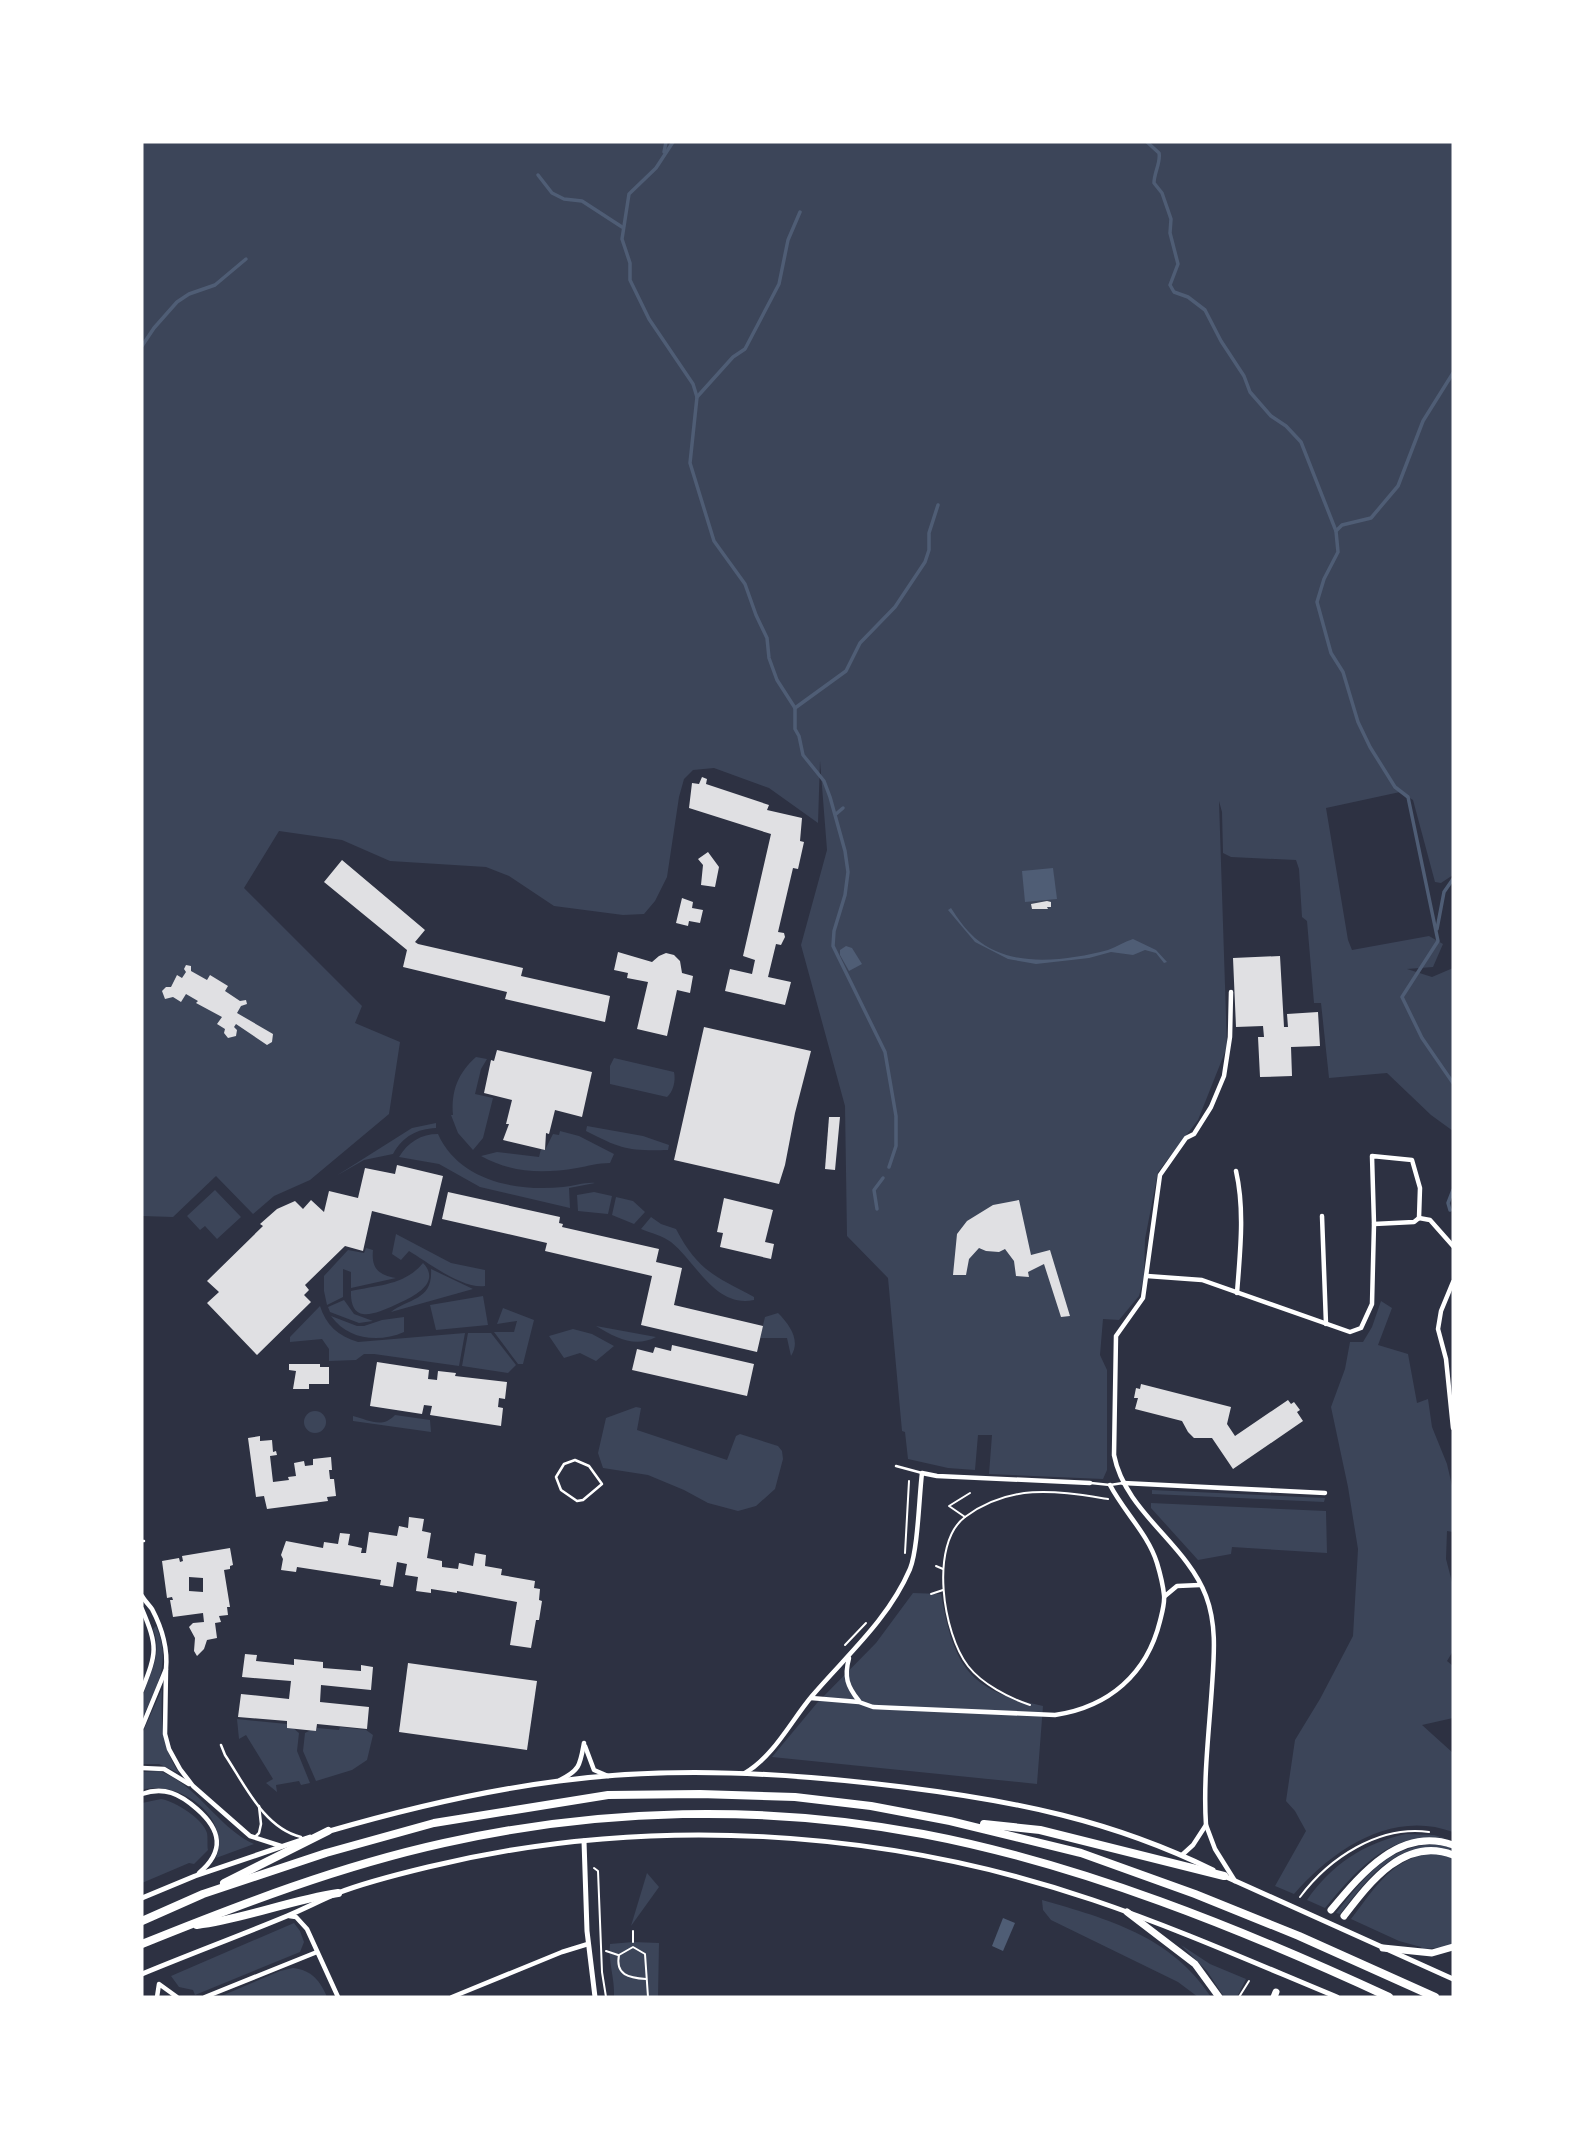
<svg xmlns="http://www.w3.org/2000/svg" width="1595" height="2139" font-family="'Exo 2',sans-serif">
	<rect width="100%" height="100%" fill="#2d3142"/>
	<g fill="#3c4559">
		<path d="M142,142H1453V875L1441,883L1435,882L1413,800L1400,792L1326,808L1348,940L1352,950L1429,936L1443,944L1433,967L1407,969L1432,977L1453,968V1131L1431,1115L1387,1073L1329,1078L1321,1003H1314L1307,921L1302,917L1299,869L1296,860L1231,857L1223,853L1222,812L1219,801L1227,1047L1198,1120L1158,1172L1145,1239L1144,1277L1139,1296L1119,1320L1103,1319L1100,1355L1107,1370V1470L1103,1479L989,1474L992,1435H978L975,1470L948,1468L908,1459L905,1432L902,1431L888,1278L847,1236L845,1106L801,945L827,850L820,761L818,823L769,788L714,768L693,770L684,779L679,797L667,877L655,901L644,914L623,915L554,906L509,876L486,867L390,861L342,840L279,831L244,888L362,1006L355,1023L400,1042L389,1114L310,1180L274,1196L253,1214L216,1176L173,1217L142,1216Z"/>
		<path d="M476,1057L487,1059L481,1069L475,1094L493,1098L483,1138L473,1150L458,1133L451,1115H453C451,1091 458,1073 476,1057Z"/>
		<path d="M614,1058L674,1072C676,1081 673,1092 667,1097L610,1084V1066Z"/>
		<path d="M436,1123V1128C417,1129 403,1136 393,1154L364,1160L336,1176L412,1128Z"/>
		<path d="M587,1126L643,1136L669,1145L668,1150C628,1151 621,1149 586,1131Z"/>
		<path d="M560,1131L579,1136L614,1154L610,1163C598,1163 588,1166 577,1168C542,1174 512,1173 481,1156L497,1152L539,1157L541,1149L545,1150L553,1134L559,1135Z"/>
		<path d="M438,1134C459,1181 517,1192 563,1187C574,1186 586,1182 595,1183L569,1188L570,1208L480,1187L439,1164L399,1157C408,1142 421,1134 438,1134Z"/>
		<path d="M215,1190L241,1217L217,1239L205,1226L200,1230L187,1216Z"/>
		<path d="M594,1192L612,1196L608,1214L578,1211L577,1195Z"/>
		<path d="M616,1197L633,1201L645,1212L634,1224L612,1215Z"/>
		<path d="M651,1217L661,1224L676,1229C698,1271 715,1276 754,1297V1300C715,1308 697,1263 671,1242C663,1236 651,1233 641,1229Z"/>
		<path d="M396,1234L451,1263L485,1270V1286C462,1289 429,1263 409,1251L401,1260L392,1254Z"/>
		<path d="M366,1248L373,1250C371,1269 379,1275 396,1278L351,1288V1272L343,1269V1297L327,1305L324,1291V1276L348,1250L364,1253Z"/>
		<path d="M423,1263C443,1284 410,1298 395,1305C375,1314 350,1325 351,1291C379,1285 405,1285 423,1263Z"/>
		<path d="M431,1269L473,1289L391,1312C409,1298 433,1301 431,1269Z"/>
		<path d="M483,1296L488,1325L436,1330L430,1305Z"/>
		<path d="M344,1300L354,1314L373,1321L359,1323L330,1312L328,1307Z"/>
		<path d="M1381,1301L1392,1308L1378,1345L1408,1354L1417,1403L1428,1399L1432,1427L1447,1464L1453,1490V1532L1447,1531L1446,1559L1452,1582L1453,1651L1447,1661L1453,1666V1718L1422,1725L1453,1753V1832C1392,1809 1332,1850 1294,1894L1275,1886L1306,1831L1295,1811L1286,1801L1295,1740L1320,1699L1353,1636L1358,1549L1348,1487L1331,1407L1345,1369L1350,1342H1363L1372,1327Z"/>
		<path d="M320,1306C326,1325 338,1336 358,1342L465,1333L459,1366L374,1354H364L356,1360L329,1361V1349L322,1339L290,1342V1337Z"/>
		<path d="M503,1308L534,1320L523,1364H518L494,1332H514L517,1321L497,1324Z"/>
		<path d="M778,1313C790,1325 801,1341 791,1356L787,1338H760L765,1317Z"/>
		<path d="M331,1316L357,1326H364L382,1320L404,1317V1332C379,1343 348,1340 331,1316Z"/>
		<path d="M596,1326L656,1337C635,1348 616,1338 596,1326Z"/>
		<path d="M573,1329L592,1334L614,1346L596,1361L580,1353L564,1358L549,1336Z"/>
		<path d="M468,1333H491L516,1365L508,1373L462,1366Z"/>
		<path d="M636,1407L641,1408L637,1430L727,1460L736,1436L740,1434L778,1446L782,1451L783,1459L775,1489L756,1506L738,1511L708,1503L684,1490L648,1475L603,1468L598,1453L606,1418Z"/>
		<circle cx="315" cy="1422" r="11"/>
		<path d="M395,1415L430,1420L431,1432L353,1421V1416C369,1420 382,1429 395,1415Z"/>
		<path d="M1152,1490L1325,1498L1324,1502L1152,1494Z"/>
		<path d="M1151,1503L1326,1511L1327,1553L1232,1547L1231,1554L1198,1560L1151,1508Z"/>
		<path d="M913,1593L941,1594C954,1666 968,1691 1043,1706L1037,1784L772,1757L817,1703L876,1643Z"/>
		<path d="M156,1626C172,1663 157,1685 142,1719C142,1711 141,1703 143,1696C150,1671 163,1655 153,1629Z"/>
		<path d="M162,1689C161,1720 161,1746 179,1773L159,1764H142V1734Z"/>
		<path d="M237,1719L287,1724V1728H293L299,1733L297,1751L310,1783L301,1785L299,1781L276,1785L277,1792L266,1783L273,1779L246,1735L239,1739Z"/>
		<path d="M340,1727L366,1730L373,1735L367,1760L352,1770L316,1781L303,1751L305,1733L311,1730L316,1731L317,1728L339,1730Z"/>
		<path d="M159,1771C197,1784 218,1828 254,1844L216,1858C232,1817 179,1779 142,1790V1772Z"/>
		<path d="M161,1799C175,1801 203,1819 207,1833C208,1838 207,1846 208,1850L194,1864L189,1863L142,1883V1803Z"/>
		<path d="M1406,1834L1434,1835L1445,1838C1390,1831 1357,1869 1325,1908L1307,1900C1331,1865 1364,1843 1406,1834Z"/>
		<path d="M1435,1844L1453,1848V1851C1398,1836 1370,1876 1340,1914L1336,1913C1365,1877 1385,1847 1435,1844Z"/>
		<path d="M1435,1853L1453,1858V1944L1447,1947L1422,1949L1421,1947L1399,1941L1351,1919C1375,1888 1393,1856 1435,1853Z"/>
		<path d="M647,1873L659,1887L631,1926Z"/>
		<path d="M1042,1900C1108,1919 1171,1936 1211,1997H1198L1178,1982L1051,1920L1043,1910Z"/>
		<path d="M294,1923L300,1931L304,1942L300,1952L195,1995L193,1990L179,1987L171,1976Z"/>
		<path d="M633,1942L659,1943L658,1997H614C615,1978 608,1963 610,1944Z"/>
		<path d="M1181,1945L1210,1964L1246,1979L1237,1997H1224L1207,1971Z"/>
		<path d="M293,1968C312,1970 320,1981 327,1997H219L280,1971Z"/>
	</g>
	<g fill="#4f5d75">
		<path d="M1053,868L1057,899L1025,902L1022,871Z"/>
		<path d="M951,908C958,919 966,930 975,938C1011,969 1065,961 1108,950C1116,947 1124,942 1133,939L1156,950L1167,962L1164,963L1156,953L1145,950L1133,955L1111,952L1089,958L1036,964L1008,959L975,942L948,910Z"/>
		<path d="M846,946L852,948L862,964L849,971L840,955V950Z"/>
		<path d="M1003,1918L1015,1923L1003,1951L992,1946Z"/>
	</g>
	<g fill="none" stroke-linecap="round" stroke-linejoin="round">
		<g stroke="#4f5d75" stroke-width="3.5">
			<path d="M673,142L656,168L629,194L622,239L630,263V280L649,319L693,384L697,397L690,463L714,541L745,584L756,615L767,638L769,658L777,680L795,708V729L799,736L803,755L824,781L830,797L845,851L848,872L845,895L834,931L833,946L885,1052L896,1116V1146L889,1167"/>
			<path d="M1147,142L1159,153C1161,162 1154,173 1154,183L1162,193L1171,219L1170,233L1178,264L1170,285L1174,292L1188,297L1205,310L1221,341L1244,376L1250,392L1271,416L1286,426L1301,442L1336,531L1338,552L1324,579L1317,602L1331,653L1343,672L1358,722L1370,747L1395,787L1408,797L1438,941L1402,997L1422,1038L1453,1083"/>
			<path d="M664,152L666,142"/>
			<path d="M538,175L552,193L564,199L582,201L622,227"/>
			<path d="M142,346L154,328L177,302L189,294L215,285L246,259"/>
			<path d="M697,397L733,357L745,349L779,284L788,240L800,212"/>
			<path d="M1336,531L1342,525L1371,518L1398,486L1423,421L1453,373"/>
			<path d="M795,708L846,671L860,643L895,607L925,562L929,550V533L938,505"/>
			<path d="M836,814L843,808"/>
			<path d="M1437,929L1444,892L1453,879"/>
			<path d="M877,1209L874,1190L883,1178"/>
			<path d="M1450,1210L1448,1203L1453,1190"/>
		</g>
	</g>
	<g fill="#e0e0e3" fill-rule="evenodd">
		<path d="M702,777L707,779L706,784L769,805L767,810L802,818L800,841L804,842L798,869L793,868L778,932L784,933L785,937L781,945L776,944L768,977L791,982L785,1005L725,991L730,969L752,974L755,960L743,956L771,834L689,808L692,783L699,784Z"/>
		<path d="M708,852L719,867L715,887L701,885L703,865L698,859Z"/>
		<path d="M342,860L425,930L415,942L418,944L523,968L521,976L610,996L605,1022L505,999L507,992L403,967L407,950L324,882Z"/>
		<path d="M682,898L693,902L692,908L703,910L700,923L689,921L688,926L676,923Z"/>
		<path d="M1047,901L1051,902V907H1047L1048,909H1032L1031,904Z"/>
		<path d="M618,952L652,962L659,956L666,953L674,955L680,961L682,973L693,976L690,993L677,990L667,1036L637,1029L648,982L627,978L628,973L614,970Z"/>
		<path d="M1280,956L1284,1027H1288L1287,1014L1318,1012L1320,1046L1291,1047L1292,1076L1260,1077L1258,1037H1264L1263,1026L1236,1027L1233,958Z"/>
		<path d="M186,965L191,966V971L207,980L210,975L228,986L225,991L240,1001L246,1000L247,1004L241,1006L237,1013L273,1034L272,1042L267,1045L236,1024L234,1027L237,1030L236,1036L228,1038L224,1033L225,1029L217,1024L222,1017L196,1003L198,1001L186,994L181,1002L173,997L165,999L162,991L166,987H171L177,975L182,978L186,972L184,969Z"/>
		<path d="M704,1027L811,1051L795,1113L785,1165L779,1184L674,1160Z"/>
		<path d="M497,1050L592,1072L582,1117L555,1110L549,1134L546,1133L545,1150L503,1140L509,1124H506L512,1100L484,1093L491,1060L494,1061Z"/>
		<path d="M829,1117H840L835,1170L825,1169Z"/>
		<path d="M397,1165L443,1176L431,1226L372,1211L363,1251L345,1246L305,1285L309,1290L304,1295L311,1302L257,1355L207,1303L219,1292L207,1281L263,1226L260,1224L277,1209L295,1201L303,1209L311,1200L324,1212L329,1191L358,1198L365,1168L395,1174Z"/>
		<path d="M448,1192L560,1217L559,1223L563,1224L562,1227L659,1249L656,1262L682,1268L674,1305L763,1326L757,1352L641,1325L652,1276L545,1251L547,1243L442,1219Z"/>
		<path d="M724,1198L773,1210L765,1242L774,1244L771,1259L720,1247L723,1233L717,1232Z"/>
		<path d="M1019,1200L1031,1255L1050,1250L1070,1316L1061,1317L1044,1264L1028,1272L1029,1277L1016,1276L1014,1261L1005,1249L999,1252L986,1251L979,1248L969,1259L966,1275H953L957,1234L967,1221L993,1205Z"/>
		<path d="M672,1345L754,1364L747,1396L632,1370L637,1349L653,1353L655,1347L671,1351Z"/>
		<path d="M377,1362L429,1370L428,1379L437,1380L438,1371L456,1373L455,1376L507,1382L505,1399L499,1398L498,1407L503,1408L501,1426L430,1415L432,1406L424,1405L422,1414L370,1406Z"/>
		<path d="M289,1364H320V1367H329V1384H309V1389H293L296,1371L289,1370Z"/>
		<path d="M1141,1384L1231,1407L1227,1424L1235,1436L1288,1400L1291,1404L1294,1402L1300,1410L1297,1412L1303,1421L1233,1469L1212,1438H1194L1188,1432L1182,1421L1135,1409L1138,1398H1134L1136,1388L1140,1389Z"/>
		<path d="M260,1436V1441L272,1440L273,1452L276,1451L277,1455L270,1456L273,1482L289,1480L288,1477L296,1476L294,1463L304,1461L305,1466L313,1465V1459L331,1457L332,1470H329L330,1479H334L336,1496L327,1497L328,1501L267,1509L264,1496L256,1497L248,1438Z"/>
		<path d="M409,1517L424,1519L422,1531L431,1533L427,1558L442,1561V1567L458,1569L459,1563L473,1566L475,1553L486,1555L485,1566L502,1569L501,1575L535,1581L534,1588L540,1589L539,1600L542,1601L539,1620H536L531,1648L510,1645L517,1602L457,1591V1593L431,1589V1593L416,1591L418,1577L405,1575L407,1564L397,1562L393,1587L380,1585L381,1580L297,1567L296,1572L281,1570L283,1559L281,1555L286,1541L323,1548L324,1542L338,1544L340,1533L350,1534L348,1545L362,1548L361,1553H366L369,1532L397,1536L399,1526L408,1528Z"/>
		<path d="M230,1548L233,1565L230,1566V1569L224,1570L230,1607H227L228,1615L219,1616L221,1622L215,1623L217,1638L207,1640L204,1649L197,1656L194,1651L195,1638L189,1627L193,1623L204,1622L203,1613L173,1617L170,1600H173L172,1597L167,1598L162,1561L179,1558L180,1562L183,1561L182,1556ZM189,1577L203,1578V1592L189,1591Z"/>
		<path d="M245,1654L257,1655L256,1661L294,1665V1659L323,1662V1668L361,1671V1665L373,1667L371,1690L321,1685L320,1702L369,1707L367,1729L317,1724L316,1731L287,1728V1721L238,1717L241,1694L289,1699L291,1681L242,1677Z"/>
		<path d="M408,1663L537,1681L527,1750L399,1732Z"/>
	</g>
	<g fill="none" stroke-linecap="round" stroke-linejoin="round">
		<g stroke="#fff" stroke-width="2">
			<path d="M965,1517L949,1506L970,1493"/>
			<path d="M905,1553L909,1481"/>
			<path d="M936,1566L943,1569"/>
			<path d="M931,1594L943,1590"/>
			<path d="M845,1645L866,1623"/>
			<path d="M1030,1705C1009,1698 982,1684 968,1666C943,1634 929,1544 965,1517C1011,1483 1056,1491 1108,1499"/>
			<path d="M594,1868L598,1871L602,1972L606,1997"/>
			<path d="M1300,1897C1329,1858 1379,1825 1429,1832"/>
			<path d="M633,1931V1942"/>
			<path d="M606,1951L618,1955"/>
			<path d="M646,1979C629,1978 615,1975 619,1955L633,1947L645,1954L648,1997"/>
			<path d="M1239,1997L1249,1981"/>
		</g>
		<g stroke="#fff" stroke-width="2.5">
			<path d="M575,1460L589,1466L602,1484L583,1500L577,1501L561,1490L556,1477L564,1464Z"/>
			<path d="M896,1466L922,1473"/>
			<path d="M1091,1483L1110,1485L1123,1483"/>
			<path d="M142,1541H144"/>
			<path d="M221,1745L225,1755C245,1785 264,1828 301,1837"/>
			<path d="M256,1836L259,1833L261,1824L259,1806"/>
		</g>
		<g stroke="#fff" stroke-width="4.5">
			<path d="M1236,1171C1245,1210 1240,1253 1237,1293"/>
			<path d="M1322,1216L1326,1324"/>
			<path d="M1419,1218L1430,1220L1453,1246"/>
			<path d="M1374,1224L1414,1222L1419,1218"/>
			<path d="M1147,1276L1202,1280L1350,1332L1361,1328L1372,1304L1374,1224L1372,1156L1412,1160L1420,1188L1419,1218"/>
			<path d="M1453,1282L1441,1311L1438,1329L1446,1359L1453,1428"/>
			<path d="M1123,1483L1325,1493"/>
			<path d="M142,1596C145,1601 149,1605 152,1609C162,1628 168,1648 166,1669L142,1727"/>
			<path d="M1165,1596L1177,1586L1200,1585"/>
			<path d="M142,1609C158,1647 157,1652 142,1690"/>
			<path d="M849,1658C844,1677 847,1686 859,1701"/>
			<path d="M166,1669L165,1734L169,1749L180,1769L193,1786L250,1836L281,1846"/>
			<path d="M811,1698L859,1702L873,1707L1055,1715C1109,1707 1147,1674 1160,1621C1162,1613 1165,1603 1164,1595C1163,1585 1160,1573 1157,1563C1148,1534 1124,1512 1110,1485"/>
			<path d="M585,1746L594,1770L608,1776"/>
			<path d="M142,1768L164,1769L189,1784"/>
			<path d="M745,1773C774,1756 791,1721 812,1696C847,1655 888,1620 910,1569C918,1549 919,1497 922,1473L937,1476L1090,1483"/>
			<path d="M560,1780C580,1770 580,1765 584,1743"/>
			<path d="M142,1794C164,1786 180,1794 197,1809C221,1830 225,1851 199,1873"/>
			<path d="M1206,1825L1215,1849L1235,1881"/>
			<path d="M1182,1855L1193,1845L1206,1825C1203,1780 1209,1732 1212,1686C1214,1656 1217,1625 1206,1596C1186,1543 1125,1512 1114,1455L1116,1336L1143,1298L1160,1175L1186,1138L1194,1134L1211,1107L1224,1076L1230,1037L1231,992"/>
			<path d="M289,1916L296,1917L307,1929L338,1997"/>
			<path d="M157,1997L159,1984L177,1997"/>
			<path d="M205,1997L317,1952"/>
			<path d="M452,1997L562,1952L588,1944"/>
		</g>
		<g stroke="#fff" stroke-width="5">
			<path d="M326,1832C402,1810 480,1791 559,1781C673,1766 789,1773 903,1787C1015,1801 1111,1820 1213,1870"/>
			<path d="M584,1841L587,1931L595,1997"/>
			<path d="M1222,1875L1453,1979"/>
			<path d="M142,1898L195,1876L310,1837"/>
			<path d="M142,1974C190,1954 239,1936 287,1916C304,1909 321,1900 338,1893C366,1882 399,1874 428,1867C646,1814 882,1828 1093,1900C1176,1928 1257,1964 1337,1997"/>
		</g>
		<g stroke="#fff" stroke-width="7">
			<path d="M1331,1910C1361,1874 1400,1826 1453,1845"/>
			<path d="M1127,1912L1195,1964L1219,1997"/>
			<path d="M1344,1916C1370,1882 1405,1836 1453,1855"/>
			<path d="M1383,1948L1432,1953L1453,1947"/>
			<path d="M1274,1997L1276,1992"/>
		</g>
		<g stroke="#fff" stroke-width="8">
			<path d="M984,1824L1040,1830L1224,1876"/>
			<path d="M224,1883L328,1831"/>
			<path d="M142,1921L203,1894L326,1853L434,1823L608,1795L700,1794L795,1797L871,1806L950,1821L1081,1853L1195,1894L1299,1936L1435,1997"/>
			<path d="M197,1925C245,1919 290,1900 338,1893"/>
			<path d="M142,1944C241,1904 340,1866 444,1843C600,1808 765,1804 923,1834C1081,1864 1242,1929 1389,1997"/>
		</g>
	</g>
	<rect width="1595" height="2139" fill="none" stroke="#ffffff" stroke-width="287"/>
</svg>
